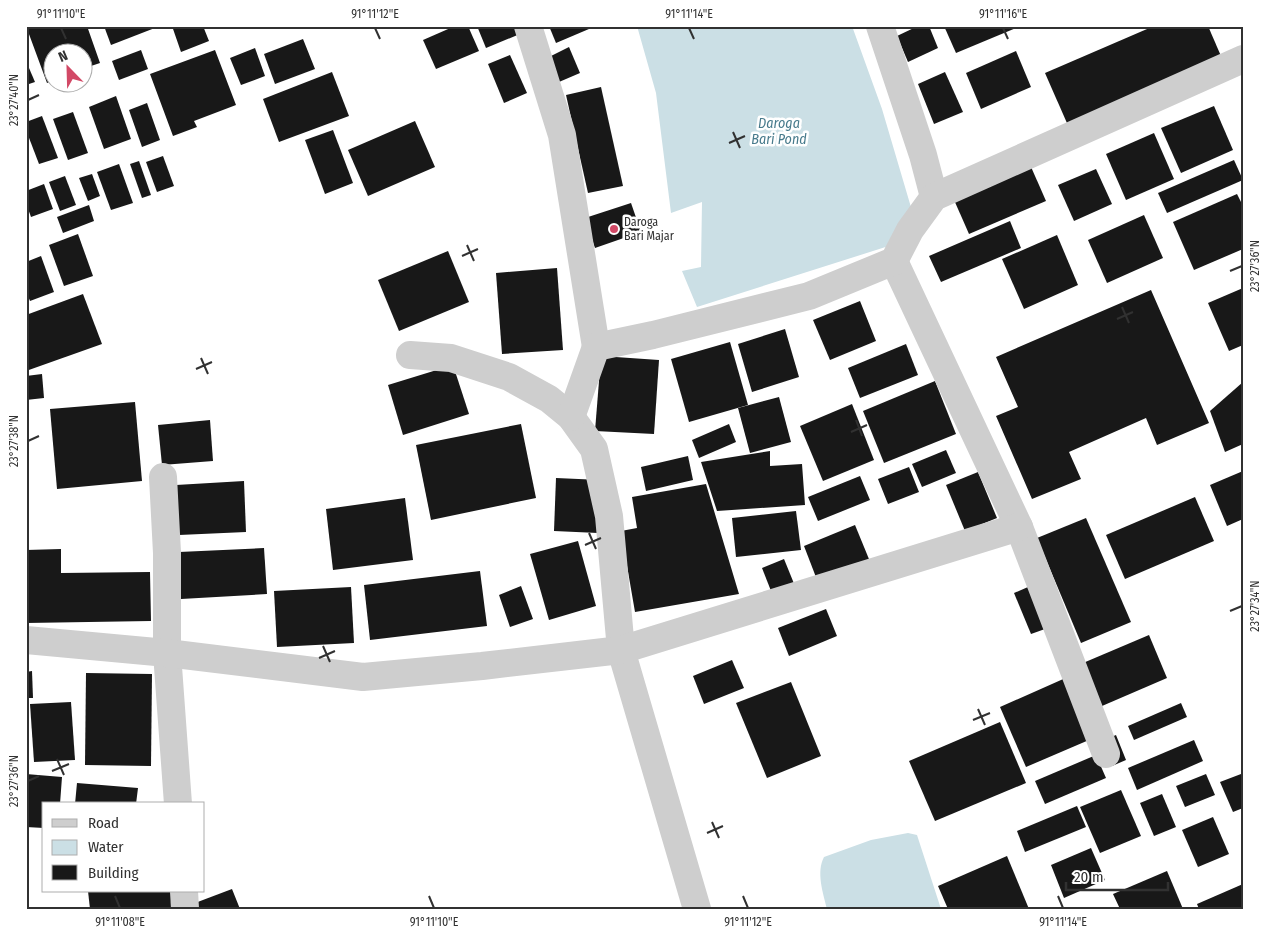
<svg xmlns="http://www.w3.org/2000/svg" width="1269" height="935" font-family="'Fira Sans Condensed',sans-serif">
	<rect width="100%" height="100%" fill="#fff"/>
	<g fill="#cbdfe5">
		<path d="M637,26H852L882,109L913,214L895,244L697,307L682,271L701,267L702,202L671,213L656,93Z"/>
		<path d="M908,833L917,835L941,909H827C823,893 816,872 824,857L871,840Z"/>
	</g>
	<g fill="#181818">
		<path d="M26,26H87L100,63L82,69V52H52V81L47,83Z"/>
		<path d="M104,26H160L111,45Z"/>
		<path d="M172,26H203L209,41L181,52Z"/>
		<path d="M455,26H468L479,51L436,69L423,40Z"/>
		<path d="M477,26H525L527,31L486,48Z"/>
		<path d="M549,26H596L556,43Z"/>
		<path d="M918,26H929L938,48L908,62L897,36Z"/>
		<path d="M944,26H1016V28L956,53Z"/>
		<path d="M1154,26H1208L1224,63L1070,130L1045,73Z"/>
		<path d="M303,39L315,69L275,84L264,54Z"/>
		<path d="M569,47L580,73L559,82L549,57Z"/>
		<path d="M255,48L265,76L241,85L230,58Z"/>
		<path d="M141,50L148,69L119,80L112,61Z"/>
		<path d="M215,50L236,105L194,121L197,127L173,136L150,74Z"/>
		<path d="M1016,51L1031,87L981,109L966,73Z"/>
		<path d="M510,55L527,93L504,103L488,64Z"/>
		<path d="M26,61L35,82L26,85Z"/>
		<path d="M332,72L349,116L279,142L263,99Z"/>
		<path d="M945,72L963,112L934,124L918,84Z"/>
		<path d="M601,87L623,186L588,193L566,95Z"/>
		<path d="M116,96L131,139L104,149L89,107Z"/>
		<path d="M147,103L160,140L142,147L129,110Z"/>
		<path d="M1214,106L1233,150L1181,173L1161,128Z"/>
		<path d="M73,112L88,153L68,160L53,119Z"/>
		<path d="M42,116L58,158L39,164L26,130V122Z"/>
		<path d="M415,121L435,167L368,196L348,150Z"/>
		<path d="M333,130L353,183L325,194L305,140Z"/>
		<path d="M1154,133L1174,179L1126,200L1106,154Z"/>
		<path d="M163,156L174,186L157,192L146,162Z"/>
		<path d="M1028,160L1046,201L969,234L951,193Z"/>
		<path d="M1234,160L1243,180L1167,213L1158,193Z"/>
		<path d="M139,161L151,195L142,198L130,164Z"/>
		<path d="M119,164L133,203L111,210L97,172Z"/>
		<path d="M1096,169L1112,204L1074,221L1058,185Z"/>
		<path d="M92,174L100,196L88,201L79,178Z"/>
		<path d="M65,176L76,205L60,211L49,182Z"/>
		<path d="M44,184L53,209L31,217L26,203V191Z"/>
		<path d="M1237,194L1243,206V249L1194,270L1173,222Z"/>
		<path d="M631,203L641,232L595,248L585,218Z"/>
		<path d="M89,205L94,221L63,233L57,217Z"/>
		<path d="M1144,215L1163,258L1107,283L1088,240Z"/>
		<path d="M1010,221L1021,248L941,282L929,256Z"/>
		<path d="M78,234L93,276L64,286L49,245Z"/>
		<path d="M1057,235L1078,285L1024,309L1002,259Z"/>
		<path d="M448,251L469,302L399,331L378,280Z"/>
		<path d="M41,256L54,292L30,301L26,291V262Z"/>
		<path d="M557,268L563,350L502,354L496,273Z"/>
		<path d="M1243,288V345L1229,351L1208,303Z"/>
		<path d="M1151,290L1209,423L1157,445L1146,418L1069,452L1081,479L1032,499L996,416L1018,407L996,357Z"/>
		<path d="M83,294L102,344L26,371V315Z"/>
		<path d="M860,301L876,341L830,360L813,320Z"/>
		<path d="M785,329L799,377L752,392L738,344Z"/>
		<path d="M730,342L748,405L689,422L671,359Z"/>
		<path d="M906,344L918,375L860,398L848,368Z"/>
		<path d="M601,356L659,360L654,434L595,431Z"/>
		<path d="M453,365L469,414L403,435L388,385Z"/>
		<path d="M42,374L44,398L26,400V376Z"/>
		<path d="M935,381L956,434L884,463L863,411Z"/>
		<path d="M1243,382V444L1225,452L1210,411Z"/>
		<path d="M779,397L791,442L750,453L738,408Z"/>
		<path d="M135,402L142,481L57,489L50,409Z"/>
		<path d="M852,404L874,460L823,481L800,426Z"/>
		<path d="M210,420L213,461L162,465L158,425Z"/>
		<path d="M521,424L536,498L431,520L416,445Z"/>
		<path d="M729,424L736,442L699,458L692,440Z"/>
		<path d="M946,450L956,473L922,487L912,464Z"/>
		<path d="M770,451V466L802,464L805,505L717,511L701,462Z"/>
		<path d="M688,456L693,480L646,491L641,467Z"/>
		<path d="M909,467L919,492L888,504L878,479Z"/>
		<path d="M1243,471V519L1227,526L1210,485Z"/>
		<path d="M978,472L997,518L965,531L946,485Z"/>
		<path d="M860,476L870,500L818,521L808,497Z"/>
		<path d="M556,478L601,480L598,533L554,531Z"/>
		<path d="M244,481L246,532L179,535L176,485Z"/>
		<path d="M706,484L739,594L635,612L621,531L637,528L632,497Z"/>
		<path d="M1195,497L1214,541L1125,579L1106,535Z"/>
		<path d="M405,498L413,560L333,570L326,509Z"/>
		<path d="M796,511L801,550L736,557L732,518Z"/>
		<path d="M1086,518L1131,622L1081,643L1037,538Z"/>
		<path d="M855,525L871,564L819,585L804,546Z"/>
		<path d="M578,541L596,606L549,620L530,554Z"/>
		<path d="M264,548L267,594L181,599L179,552Z"/>
		<path d="M61,549V573L150,572L151,621L26,623V550Z"/>
		<path d="M784,559L795,586L773,596L762,568Z"/>
		<path d="M480,571L487,626L370,640L364,585Z"/>
		<path d="M521,586L533,619L510,627L499,595Z"/>
		<path d="M351,587L354,643L277,647L274,591Z"/>
		<path d="M1028,587L1045,629L1031,634L1014,593Z"/>
		<path d="M826,609L837,636L789,656L778,628Z"/>
		<path d="M1149,635L1167,678L1102,706L1083,663Z"/>
		<path d="M732,660L744,688L704,704L693,676Z"/>
		<path d="M32,671L33,698H26V672Z"/>
		<path d="M86,673L152,674L151,766L85,765Z"/>
		<path d="M1070,676L1096,737L1026,767L1000,707Z"/>
		<path d="M791,682L821,756L767,778L736,703Z"/>
		<path d="M71,702L75,760L34,762L30,704Z"/>
		<path d="M1181,703L1187,717L1134,740L1128,726Z"/>
		<path d="M1000,722L1026,783L935,821L909,761Z"/>
		<path d="M1116,735L1126,760L1112,766L1102,741Z"/>
		<path d="M1194,740L1203,761L1137,790L1128,768Z"/>
		<path d="M1096,755L1106,778L1045,804L1035,781Z"/>
		<path d="M26,774L62,777L60,804H44V828L26,827Z"/>
		<path d="M1206,774L1215,795L1185,807L1176,786Z"/>
		<path d="M1241,774L1243,778V808L1233,812L1220,782Z"/>
		<path d="M77,783L138,788L136,804H75Z"/>
		<path d="M1121,790L1141,836L1100,853L1080,807Z"/>
		<path d="M1162,794L1176,827L1154,836L1140,803Z"/>
		<path d="M1077,806L1086,827L1025,852L1017,831Z"/>
		<path d="M1213,817L1229,854L1198,867L1182,830Z"/>
		<path d="M1091,848L1105,880L1064,898L1051,865Z"/>
		<path d="M1007,856L1029,909H948L938,886Z"/>
		<path d="M1167,871L1183,909H1120L1113,894Z"/>
		<path d="M1243,884V909H1199L1197,904Z"/>
		<path d="M232,889L240,909H197L195,903Z"/>
		<path d="M88,891H173L174,909H90Z"/>
	</g>
	<g fill="none" stroke-linecap="round" stroke-linejoin="round">
		<g stroke="#cecece" stroke-width="28">
			<path d="M528,26L562,135L596,347"/>
			<path d="M880,26L923,155L934,197"/>
			<path d="M894,261L1019,527L1106,754"/>
			<path d="M410,355L451,358L509,377L549,399L571,417L594,449L609,516L621,650L697,909"/>
			<path d="M571,417L596,347L653,335L809,296L894,261L910,230L934,197L1243,59"/>
			<path d="M163,477L167,553V653L178,804"/>
			<path d="M26,640L167,653L363,677L482,666L621,650L1019,527"/>
			<path d="M184,891L185,909"/>
		</g>
	</g>
	<path fill="none" stroke="#313131" stroke-width="2" d="M61,28L66,39M375,28L380,39M689,28L694,39M1003,28L1008,39M28,100L39,95M733,132L740,148M729,143L745,136M467,245L474,261M462,256L478,249M1230,271L1242,266M1122,307L1129,323M1117,319L1133,312M201,358L208,374M196,369L212,362M856,420L862,436M851,432L867,425M28,441L39,436M589,533L596,549M585,545L601,538M1230,611L1242,606M323,646L330,662M319,658L335,651M978,709L985,725M973,720L990,713M57,759L64,775M52,771L69,764M28,781L39,776M712,822L719,838M707,833L723,826M115,896L120,908M429,896L434,908M743,896L748,908M1058,896L1063,908"/>
	<circle fill="#d24966" stroke="#fff" stroke-width="2" cx="614" cy="229" r="5"/>
	<g text-anchor="middle" dominant-baseline="central" stroke-width="5" stroke-linejoin="round" paint-order="stroke">
		<g font-size="12" fill="#313131" stroke="#fff" text-anchor="start">
			<text x="624" y="222">Daroga<tspan x="624" dy="14">Bari Majar</tspan></text>
		</g>
		<g font-size="14" font-style="italic" fill="#477a8b" stroke="#fff">
			<text x="779" y="123">Daroga<tspan x="779" dy="16">Bari Pond</tspan></text>
		</g>
	</g>
	<rect width="1269" height="935" fill="none" stroke="#ffffff" stroke-width="55"/>
	<rect x="42" y="802" width="162" height="90" fill="#ffffff" stroke="#adadad"/>
	<rect x="52" y="819" width="25" height="8" fill="#cecece" stroke="#adadad"/>
	<text x="88" y="828" font-size="15" fill="#313131">Road</text>
	<rect x="52" y="840" width="25" height="15" fill="#cbdfe5" stroke="#adadad"/>
	<text x="88" y="852" font-size="15" fill="#313131">Water</text>
	<rect x="52" y="865" width="25" height="15" fill="#181818" stroke="#adadad"/>
	<text x="88" y="878" font-size="15" fill="#313131">Building</text>
	<g transform="translate(68 68) rotate(337)"><circle r="24" fill="#ffffff" stroke="#adadad"/>
	<path d="M0-4L9 19L0 12L-9 19Z" fill="#d24966"/>
	<text y="-8" font-size="14" font-weight="bold" text-anchor="middle" fill="#313131">N</text>
	</g>
	<path d="M1066 882v8h102v-8" fill="none" stroke="#313131" stroke-width="2.5"/>
	<text x="1074" y="882" font-size="15" fill="#313131" stroke="#ffffff" stroke-width="4" paint-order="stroke">20 m</text>
	<rect x="28" y="28" width="1214" height="880" fill="none" stroke="#313131" stroke-width="2"/>
	<g font-size="12" text-anchor="middle" fill="#313131">
		<text x="61" y="18">91°11'10"E</text>
		<text x="375" y="18">91°11'12"E</text>
		<text x="689" y="18">91°11'14"E</text>
		<text x="1003" y="18">91°11'16"E</text>
		<text transform="translate(14 100) rotate(-90)" y="4">23°27'40"N</text>
		<text transform="translate(1255 266) rotate(-90)" y="4">23°27'36"N</text>
		<text transform="translate(14 441) rotate(-90)" y="4">23°27'38"N</text>
		<text transform="translate(1255 606) rotate(-90)" y="4">23°27'34"N</text>
		<text transform="translate(14 781) rotate(-90)" y="4">23°27'36"N</text>
		<text x="120" y="926">91°11'08"E</text>
		<text x="434" y="926">91°11'10"E</text>
		<text x="748" y="926">91°11'12"E</text>
		<text x="1063" y="926">91°11'14"E</text>
	</g>
</svg>
